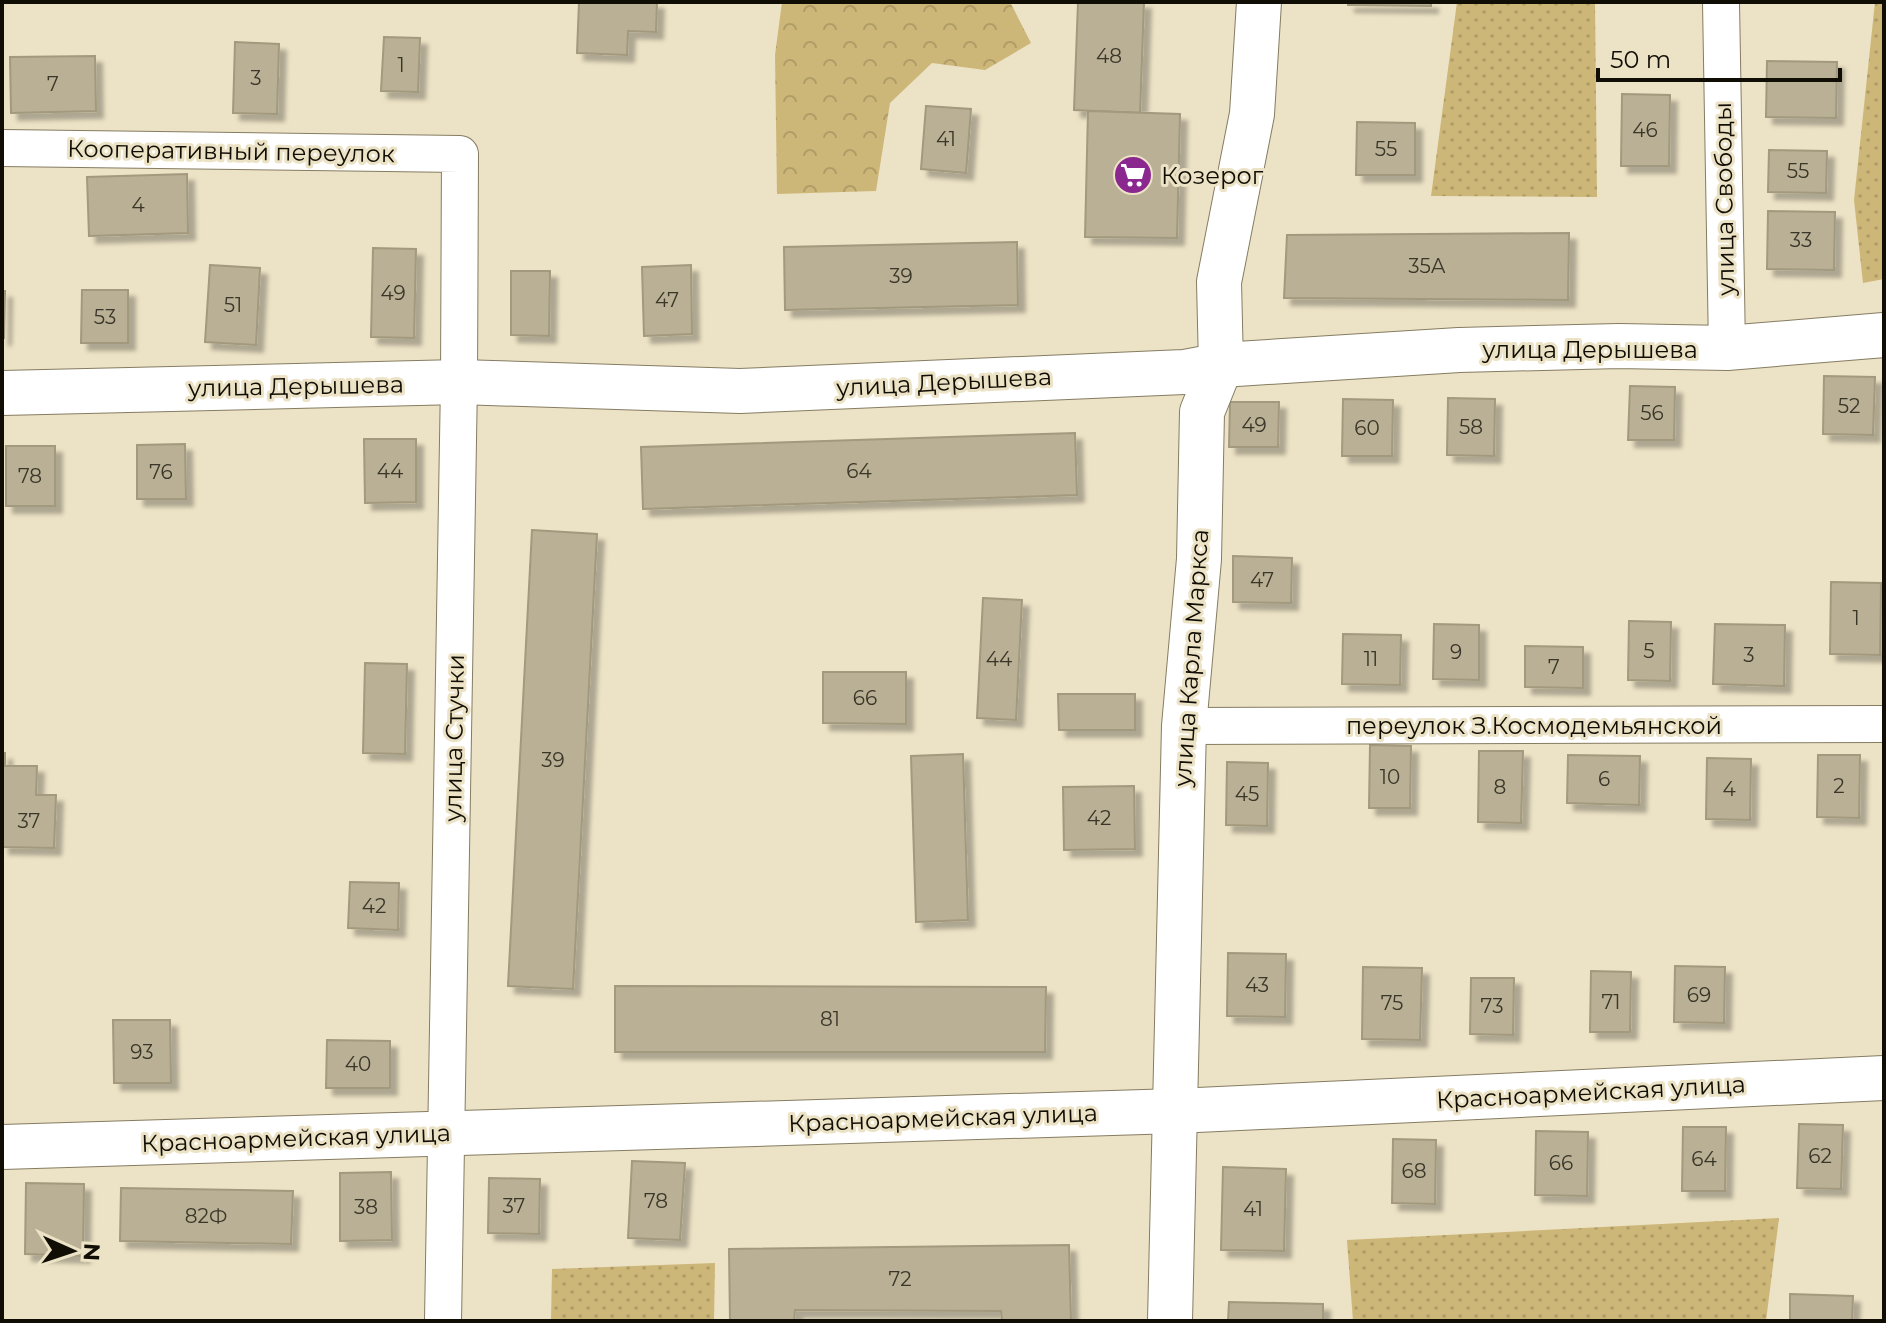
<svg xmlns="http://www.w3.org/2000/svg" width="1886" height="1323" font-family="Montserrat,sans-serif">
	<defs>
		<pattern id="grass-dots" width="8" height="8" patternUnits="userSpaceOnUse" patternTransform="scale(2)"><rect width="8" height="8" fill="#cdb778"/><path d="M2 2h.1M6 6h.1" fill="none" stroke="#af9c66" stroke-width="1.8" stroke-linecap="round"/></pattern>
		<pattern id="forest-crowns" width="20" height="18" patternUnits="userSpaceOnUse" patternTransform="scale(2)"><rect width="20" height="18" fill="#cdb778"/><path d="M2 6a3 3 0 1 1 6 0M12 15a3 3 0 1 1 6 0" fill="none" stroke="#af9c66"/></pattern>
		<filter id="shadow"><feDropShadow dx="7" dy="7" stdDeviation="2" flood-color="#0004"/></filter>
	</defs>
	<rect width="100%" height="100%" fill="#ece2c5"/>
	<g fill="url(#grass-dots)">
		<path d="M1457,2H1595L1597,197L1431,196Z"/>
		<path d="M1875,2H1884V279L1863,283L1854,200Z"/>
		<path d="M1779,1218L1766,1321H1353L1347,1240Z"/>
		<path d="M715,1263L714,1321H551L552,1269Z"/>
	</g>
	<path fill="url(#forest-crowns)" d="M782,2H1010L1031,43L985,70L932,63L890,103L876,191L777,194L775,55Z"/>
	<g fill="#bab095" stroke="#a2997e" stroke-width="2" filter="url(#shadow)">
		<path d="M579,2H657L656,32L628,31L627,55L577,53Z"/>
		<path d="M1078,2H1144L1140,113L1074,110Z"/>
		<path d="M1348,2H1431V6L1348,5Z"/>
		<path d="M384,37L420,38L418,92L381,91Z"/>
		<path d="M235,42L279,44L277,114L233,113Z"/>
		<path d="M95,56L96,111L11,113L10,57Z"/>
		<path d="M1767,61L1837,62L1836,118L1766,117Z"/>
		<path d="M1622,94L1670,95L1669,166H1621Z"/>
		<path d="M926,106L971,109L966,173L921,169Z"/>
		<path d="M1088,111L1180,114L1177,238L1085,237Z"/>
		<path d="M1357,122L1415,123V175H1356Z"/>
		<path d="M1769,150L1827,151L1826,193L1768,192Z"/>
		<path d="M187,174L188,233L89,236L87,177Z"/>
		<path d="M1768,211L1835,212L1834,270L1767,269Z"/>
		<path d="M1569,233L1568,300L1284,298L1287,235Z"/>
		<path d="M1017,242L1018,305L785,310L784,247Z"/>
		<path d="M373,248L416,249L414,338L371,337Z"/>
		<path d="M210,265L260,268L256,345L205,342Z"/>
		<path d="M691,265L692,334L644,336L642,267Z"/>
		<path d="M511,271H550L549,336L511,335Z"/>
		<path d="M82,290H128V343H81Z"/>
		<path d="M2,291H5L4,338H2Z"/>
		<path d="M1824,376L1875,377L1873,435L1823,434Z"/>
		<path d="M1630,386L1675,387L1674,440H1628Z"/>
		<path d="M1448,398L1495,399L1494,456L1447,455Z"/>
		<path d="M1343,399L1393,400L1392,456H1342Z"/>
		<path d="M1230,402H1279L1278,447H1229Z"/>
		<path d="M1075,433L1077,495L643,509L641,447Z"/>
		<path d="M364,439H416V502L365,503Z"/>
		<path d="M185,444L186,499H137V445Z"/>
		<rect x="6" y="446" width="49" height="60"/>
		<path d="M532,530L597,534L573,989L508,986Z"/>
		<path d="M1233,556L1292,558L1291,603L1233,602Z"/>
		<path d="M1831,582L1881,583L1880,655L1830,654Z"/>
		<path d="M983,598L1022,600L1016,720L977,718Z"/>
		<path d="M1629,621L1671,622L1670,681L1628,680Z"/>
		<path d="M1434,624L1479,625V680L1433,679Z"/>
		<path d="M1715,624L1785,625L1784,686L1713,684Z"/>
		<path d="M1343,634L1401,635L1400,685L1342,684Z"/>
		<path d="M1525,646L1583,647V688L1525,687Z"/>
		<path d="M365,663L407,664L405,754L363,753Z"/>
		<path d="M823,672H906V724L823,723Z"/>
		<path d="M1058,694H1135V730H1059Z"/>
		<path d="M1370,745L1411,746L1410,808H1369Z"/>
		<path d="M1479,751H1523L1521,823L1478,822Z"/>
		<path d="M2,753H5V766H37L36,795H56L54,848L2,847Z"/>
		<path d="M963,754L968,920L916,922L911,756Z"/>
		<path d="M1568,755L1640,756L1639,805L1567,803Z"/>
		<path d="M1818,755H1860L1859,818L1817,817Z"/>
		<path d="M1707,758L1751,759L1750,820L1706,819Z"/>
		<path d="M1227,762L1268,763L1267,826L1226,825Z"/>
		<path d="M1134,786L1135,849L1064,850L1063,787Z"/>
		<path d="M350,882L399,883L398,930L348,928Z"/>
		<path d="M1228,953L1286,954L1285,1017L1227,1016Z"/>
		<path d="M1675,966L1725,967L1724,1023L1674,1022Z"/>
		<path d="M1363,967L1422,968L1420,1040L1362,1039Z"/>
		<path d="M1591,971L1631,972L1630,1032H1590Z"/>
		<path d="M1471,978H1514L1513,1035L1470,1034Z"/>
		<path d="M615,986L1046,987L1045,1052H615Z"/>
		<path d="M113,1020H170L171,1083H114Z"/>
		<path d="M327,1040L390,1041V1088H326Z"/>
		<path d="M1799,1124L1843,1125L1841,1189L1797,1188Z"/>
		<path d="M1683,1127H1726L1725,1191H1682Z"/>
		<path d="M1536,1131L1588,1132L1587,1196L1535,1195Z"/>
		<path d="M1393,1139L1436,1140L1435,1204L1392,1203Z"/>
		<path d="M632,1161L685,1163L680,1240L628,1238Z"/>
		<path d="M1223,1167L1286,1169L1284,1251L1221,1250Z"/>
		<path d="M391,1172L392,1240L340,1241V1173Z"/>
		<path d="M489,1178L540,1179L539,1234L488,1233Z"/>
		<path d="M26,1183L84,1184L83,1256L25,1254Z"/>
		<path d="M121,1188L293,1191L291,1244L120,1241Z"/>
		<path d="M1069,1245L1071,1321H1002L1001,1311L795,1310L794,1321H730L729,1249Z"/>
		<path d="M1790,1294L1853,1296L1852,1321H1790Z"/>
		<path d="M1229,1302L1323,1304V1321H1228Z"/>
	</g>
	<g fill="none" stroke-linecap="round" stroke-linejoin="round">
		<defs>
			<g id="street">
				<path d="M1721,2L1727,348"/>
				<path d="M2,148L460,154L459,382L443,1321"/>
				<path d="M1184,726L1884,724"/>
			</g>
			<g id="secondary">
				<path d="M2,393L459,382L740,391L1184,372L1221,365L1459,350L1619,346L1727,348L1884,335"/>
				<path d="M2,1147L1176,1111L1884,1078"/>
				<path d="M1170,1321L1184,726L1199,559L1202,412L1221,365L1219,282L1252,114L1259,2"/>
			</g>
		</defs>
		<use href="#street" stroke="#857c62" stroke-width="38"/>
		<use href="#secondary" stroke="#857c62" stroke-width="46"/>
		<use href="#street" stroke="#fff" stroke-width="36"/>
		<use href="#secondary" stroke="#fff" stroke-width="44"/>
	</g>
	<defs>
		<symbol id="supermarket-disc" viewBox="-11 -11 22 22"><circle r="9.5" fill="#8b2890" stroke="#ece2c5"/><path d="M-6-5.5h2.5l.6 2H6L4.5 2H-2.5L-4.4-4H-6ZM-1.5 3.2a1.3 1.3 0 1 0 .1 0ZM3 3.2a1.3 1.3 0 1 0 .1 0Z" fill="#fff"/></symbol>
	</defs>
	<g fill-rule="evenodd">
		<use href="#supermarket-disc" x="1111" y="153" width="44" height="44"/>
	</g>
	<g text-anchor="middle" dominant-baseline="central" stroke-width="6" stroke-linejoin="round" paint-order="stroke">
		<g font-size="20" fill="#3a3628">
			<text x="1109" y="56">48</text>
			<text x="401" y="65">1</text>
			<text x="256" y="78">3</text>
			<text x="53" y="84">7</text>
			<text x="1645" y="130">46</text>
			<text x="946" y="139">41</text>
			<text x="1386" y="149">55</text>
			<text x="1798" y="171">55</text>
			<text x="138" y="205">4</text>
			<text x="1801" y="240">33</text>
			<text x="1427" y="266">35А</text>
			<text x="901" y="276">39</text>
			<text x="393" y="293">49</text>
			<text x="667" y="300">47</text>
			<text x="233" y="305">51</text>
			<text x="105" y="317">53</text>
			<text x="1849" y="406">52</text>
			<text x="1652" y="413">56</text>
			<text x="1254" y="425">49</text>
			<text x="1471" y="427">58</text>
			<text x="1367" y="428">60</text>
			<text x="390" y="471">44</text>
			<text x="859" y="471">64</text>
			<text x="161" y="472">76</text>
			<text x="30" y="476">78</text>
			<text x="1262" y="580">47</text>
			<text x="1856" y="618">1</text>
			<text x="1649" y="651">5</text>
			<text x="1456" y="652">9</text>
			<text x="1749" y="655">3</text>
			<text x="999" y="659">44</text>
			<text x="1371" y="659">11</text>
			<text x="1554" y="667">7</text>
			<text x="865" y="698">66</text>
			<text x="553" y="760">39</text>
			<text x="1390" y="777">10</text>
			<text x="1604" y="779">6</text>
			<text x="1839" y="786">2</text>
			<text x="1500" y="787">8</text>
			<text x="1729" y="789">4</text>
			<text x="1247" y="794">45</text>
			<text x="1099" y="818">42</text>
			<text x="29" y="821">37</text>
			<text x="374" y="906">42</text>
			<text x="1257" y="985">43</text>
			<text x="1699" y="995">69</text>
			<text x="1611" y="1002">71</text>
			<text x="1392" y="1003">75</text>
			<text x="1492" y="1006">73</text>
			<text x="830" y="1019">81</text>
			<text x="142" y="1052">93</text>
			<text x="358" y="1064">40</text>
			<text x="1820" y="1156">62</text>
			<text x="1704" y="1159">64</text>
			<text x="1561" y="1163">66</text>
			<text x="1414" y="1171">68</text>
			<text x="656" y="1201">78</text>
			<text x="514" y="1206">37</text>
			<text x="366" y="1207">38</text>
			<text x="1253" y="1209">41</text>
			<text x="206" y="1216">82Ф</text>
			<text x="900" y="1279">72</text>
		</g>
		<g font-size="24" fill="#100d04" stroke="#ece2c5">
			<text transform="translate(231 151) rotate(1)">Кооперативный переулок</text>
			<text transform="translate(1724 199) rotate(-91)">улица Свободы</text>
			<text x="1590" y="349">улица Дерышева</text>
			<text transform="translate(944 382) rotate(-3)">улица Дерышева</text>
			<text transform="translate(296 386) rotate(-1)">улица Дерышева</text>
			<text transform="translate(1191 658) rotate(-86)">улица Карла Маркса</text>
			<text x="1534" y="725">переулок З.Космодемьянской</text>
			<text transform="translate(454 738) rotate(-89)">улица Стучки</text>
			<text transform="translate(1591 1092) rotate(-3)">Красноармейская улица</text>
			<text transform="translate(943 1118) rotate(-2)">Красноармейская улица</text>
			<text transform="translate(296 1138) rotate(-2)">Красноармейская улица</text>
		</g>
		<g font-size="24" fill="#100d04" stroke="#ece2c5" text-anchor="start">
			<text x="1161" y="175">Козерог</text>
		</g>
	</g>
	<rect width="1886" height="1323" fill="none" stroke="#100d04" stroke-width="8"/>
	<g transform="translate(72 1251) rotate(93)" stroke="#ece2c5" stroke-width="6" paint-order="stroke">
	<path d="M0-6L14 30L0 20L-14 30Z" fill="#100d04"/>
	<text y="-12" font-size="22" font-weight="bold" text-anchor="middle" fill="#100d04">N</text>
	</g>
	<path d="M1598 68v12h242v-12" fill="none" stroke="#100d04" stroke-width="4"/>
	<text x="1610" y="68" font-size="24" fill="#100d04" stroke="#ece2c5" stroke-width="6" paint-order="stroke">50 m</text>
</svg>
